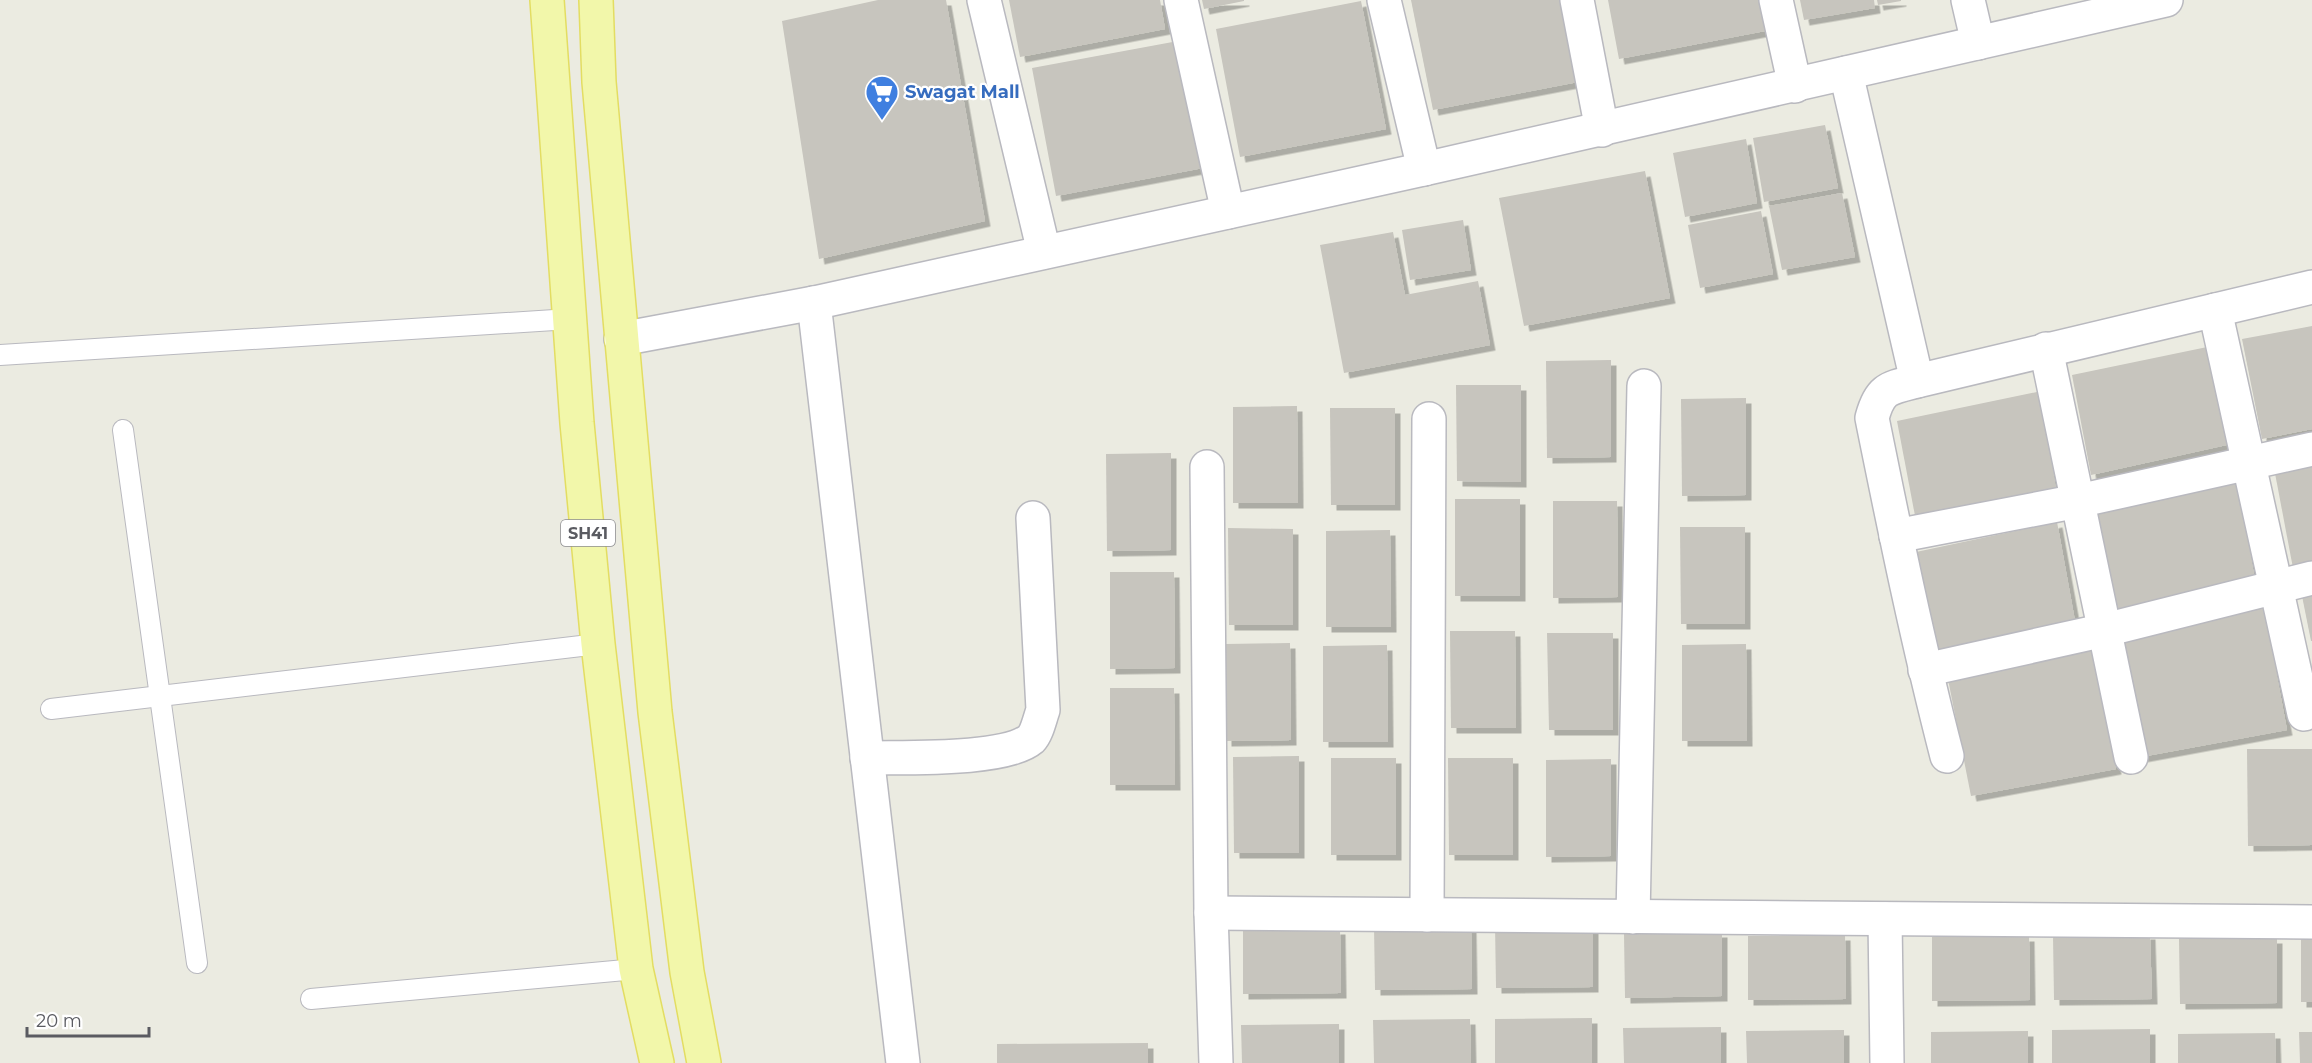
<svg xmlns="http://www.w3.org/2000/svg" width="2312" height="1063" font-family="Montserrat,sans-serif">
	<defs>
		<filter id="shadow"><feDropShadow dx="5.5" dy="5.5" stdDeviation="0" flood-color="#0004"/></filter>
	</defs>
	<rect width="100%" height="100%" fill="#ebebe1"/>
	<g fill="#c7c5be" filter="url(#shadow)">
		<path d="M878,0H946L985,221L819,259L782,21Z"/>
		<path d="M1009,0H1160L1165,29L1020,57Z"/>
		<path d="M1202,0H1244V1L1204,9Z"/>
		<path d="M1411,0H1563L1578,82L1433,110Z"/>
		<path d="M1608,0H1759L1765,31L1619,59Z"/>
		<path d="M1800,0H1874L1875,8L1804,20Z"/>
		<path d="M1877,0H1901V1L1878,5Z"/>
		<path d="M1361,1L1386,129L1240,157L1216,29Z"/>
		<path d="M1178,41L1203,168L1056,196L1032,68Z"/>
		<path d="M1825,125L1838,188L1764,202L1753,138Z"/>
		<path d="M1746,139L1757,203L1685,217L1673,153Z"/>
		<path d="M1645,171L1670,298L1524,326L1499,198Z"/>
		<path d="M1842,193L1855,257L1782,270L1769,206Z"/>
		<path d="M1761,211L1773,274L1700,288L1688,225Z"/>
		<path d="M1463,220L1471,270L1410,280L1402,230Z"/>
		<path d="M1393,232L1405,295L1478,281L1490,345L1344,373L1320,245Z"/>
		<path d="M2312,326V429L2262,439L2242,339Z"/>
		<path d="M2212,346L2231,444L2091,475L2072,375Z"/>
		<path d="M1611,360V457L1547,458L1546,361Z"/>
		<path d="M1456,385H1521V482L1457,481Z"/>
		<path d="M2037,392L2049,445L2056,490L1916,521L1897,421Z"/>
		<path d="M1746,398V495L1682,496L1681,399Z"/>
		<path d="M1297,406L1298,503H1233V407Z"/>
		<path d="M1330,408H1395V505H1331Z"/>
		<path d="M1171,453V550L1107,551L1106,454Z"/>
		<path d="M2312,461V564L2293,568L2274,468Z"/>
		<path d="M2237,481L2255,580L2116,611L2096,511Z"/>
		<rect x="1455" y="499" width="65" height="97"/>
		<path d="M1553,501H1617L1618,597L1553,598Z"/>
		<path d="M2057,522L2075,621L1935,652L1916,552Z"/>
		<path d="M1680,527H1745V624H1681Z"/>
		<path d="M1228,528L1293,529V625H1229Z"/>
		<path d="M1390,530L1391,627H1326V531Z"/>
		<path d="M1110,572H1174L1175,668L1110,669Z"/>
		<path d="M2312,584V641H2311L2300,586Z"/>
		<path d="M2263,602L2287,730L2141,757L2117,630Z"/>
		<path d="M1450,631H1515L1516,728H1451Z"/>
		<path d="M1547,633H1613V730H1549Z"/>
		<path d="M2092,641L2116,769L1971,796L1946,669Z"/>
		<path d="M1290,643L1291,740L1226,741L1225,644Z"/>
		<path d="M1746,644L1747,741H1682V645Z"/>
		<path d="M1387,645L1388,742H1323V646Z"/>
		<path d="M1110,688H1174L1175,785H1110Z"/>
		<path d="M2247,749H2312V845L2248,846Z"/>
		<path d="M1299,756V853H1234L1233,757Z"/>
		<rect x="1331" y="758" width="65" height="97"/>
		<path d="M1448,758H1513V855H1449Z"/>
		<path d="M1611,759V856L1546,857V760Z"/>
		<path d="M1593,922V987L1496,988L1495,923Z"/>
		<path d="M1471,925L1472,989L1375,990L1374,926Z"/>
		<path d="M1340,929L1341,993L1243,994V930Z"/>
		<path d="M1722,932V996L1625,998L1624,933Z"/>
		<path d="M2150,934L2152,999L2054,1000L2053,935Z"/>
		<path d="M1845,935L1846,999L1748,1000V936Z"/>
		<path d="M2029,936L2030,1000L1932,1001V937Z"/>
		<path d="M2312,937V1002H2301V938Z"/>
		<path d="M2277,938V1003L2180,1004L2179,939Z"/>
		<path d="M1592,1018V1063H1495V1019Z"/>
		<path d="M1470,1019L1471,1063H1374L1373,1020Z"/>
		<path d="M1339,1024V1063H1242L1241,1025Z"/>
		<path d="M1721,1027V1063H1624L1623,1028Z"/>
		<path d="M2150,1029V1063H2052V1030Z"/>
		<path d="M1844,1030V1063H1747L1746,1031Z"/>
		<path d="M2028,1031V1063H1931V1032Z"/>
		<path d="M2299,1032H2312V1063H2300Z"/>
		<path d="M2275,1033L2276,1063H2178V1034Z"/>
		<path d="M1148,1043V1063H997V1044Z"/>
	</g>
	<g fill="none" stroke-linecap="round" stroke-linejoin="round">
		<defs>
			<g id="lane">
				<path d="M0,355L570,319"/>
				<path d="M123,430L197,963"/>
				<path d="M51,709L598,644"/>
				<path d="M311,999L636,969"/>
			</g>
			<g id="street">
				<path d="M984,0L1044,252"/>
				<path d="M1181,0L1228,212"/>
				<path d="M1384,0L1424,169"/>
				<path d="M1577,0L1602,130"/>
				<path d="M1776,0L1795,86"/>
				<path d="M1968,0L1978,43"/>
				<path d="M1846,73L1917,381"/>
				<path d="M814,303L903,1063"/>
				<path d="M2215,310L2304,714"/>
				<path d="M621,339L814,303L1424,169L2166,0"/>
				<path d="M2046,349L2131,757"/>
				<path d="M1207,467L1211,913L1216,1063"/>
				<path d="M1896,536L2078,501L2312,449"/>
				<path d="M1925,670L2105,630L2312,578"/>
				<path d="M1947,756C1918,644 1895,532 1872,418C1880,388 1889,388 1917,381L2312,287"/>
				<path d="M867,758C904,757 1005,761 1031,739C1037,733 1040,718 1043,710L1033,518"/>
				<path d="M1211,913L2312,922"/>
				<path d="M1427,915L1429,419"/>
				<path d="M1633,917L1644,386"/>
				<path d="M1885,919L1887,1063"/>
			</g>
			<g id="primary">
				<path d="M547,0L577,423L598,644L636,969L657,1063"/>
				<path d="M596,0L599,82L655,712L687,972L704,1063"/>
			</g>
		</defs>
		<use href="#lane" stroke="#b9b9bf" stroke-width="22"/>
		<use href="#street" stroke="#b9b9bf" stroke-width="36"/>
		<use href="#primary" stroke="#e3dd62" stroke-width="36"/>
		<use href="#lane" stroke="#fff" stroke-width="20"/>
		<use href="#street" stroke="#fff" stroke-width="33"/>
		<use href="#primary" stroke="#f2f7aa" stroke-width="33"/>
	</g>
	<defs>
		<symbol id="supermarket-pin" viewBox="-11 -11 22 30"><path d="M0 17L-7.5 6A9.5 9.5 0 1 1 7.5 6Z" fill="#3f7fe0" stroke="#fff"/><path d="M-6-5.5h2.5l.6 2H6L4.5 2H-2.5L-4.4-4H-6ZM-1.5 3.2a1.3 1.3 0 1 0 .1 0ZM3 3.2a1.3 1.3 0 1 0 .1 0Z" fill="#fff"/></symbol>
	</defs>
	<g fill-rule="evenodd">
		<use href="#supermarket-pin" x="863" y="73" width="38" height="52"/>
	</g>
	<g text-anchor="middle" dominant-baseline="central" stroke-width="4.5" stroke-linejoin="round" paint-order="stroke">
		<rect fill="#fff" stroke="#8c8c90" stroke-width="1.5" x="561" y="520" width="54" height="26" rx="4.5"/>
		<g font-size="16" font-weight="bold" fill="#5a5b61">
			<text x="588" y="533">SH41</text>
		</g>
		<g font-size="18" font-weight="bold" fill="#366cbe" stroke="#fff" text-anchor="start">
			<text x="905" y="92">Swagat Mall</text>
		</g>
	</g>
	<path d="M27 1027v9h122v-9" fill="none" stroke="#5a5b61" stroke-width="3"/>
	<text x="36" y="1027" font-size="18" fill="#5a5b61" stroke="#ffffff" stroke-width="4.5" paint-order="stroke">20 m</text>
</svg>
